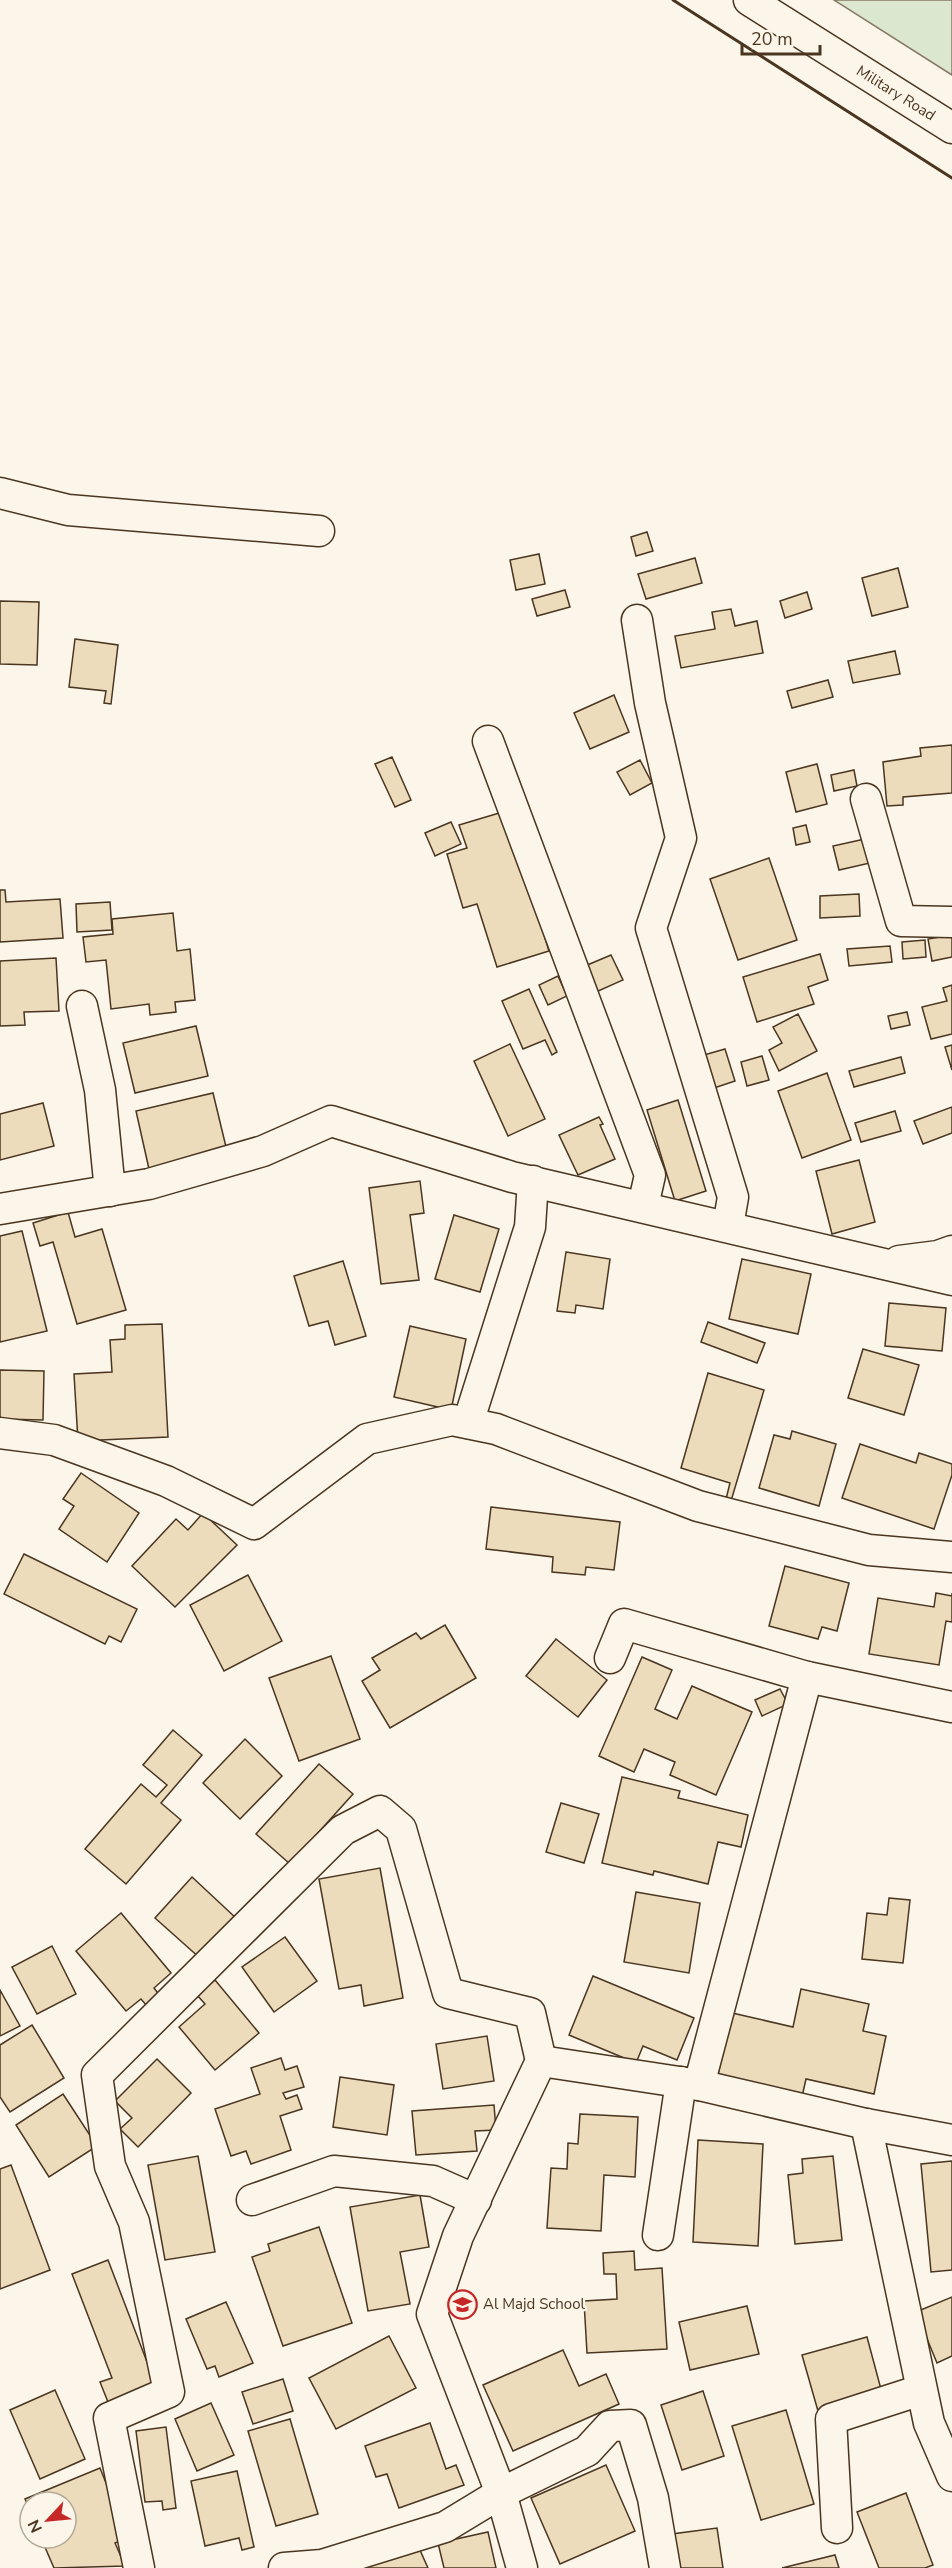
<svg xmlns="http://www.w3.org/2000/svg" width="952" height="2568" font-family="'Nunito Sans',sans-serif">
	<rect width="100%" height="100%" fill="#fbf6e9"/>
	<path fill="#dce7d0" stroke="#887966" stroke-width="1.5" d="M834,0H952V75Z"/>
	<g fill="#ecdcbc" stroke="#4a3520" stroke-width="1.5">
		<path d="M647,532L653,551L636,556L631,537Z"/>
		<path d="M539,554L545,584L516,590L510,560Z"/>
		<path d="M695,558L702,583L646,599L638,574Z"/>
		<path d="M898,568L908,607L872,616L862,578Z"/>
		<path d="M565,590L570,607L537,616L532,599Z"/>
		<path d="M807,592L812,609L785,618L780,601Z"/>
		<path d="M0,601L39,602L37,665L0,664Z"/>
		<path d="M731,609L735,626L757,621L763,653L681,668L675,636L715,629L712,612Z"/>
		<path d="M75,639L118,645L111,704L104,703L106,691L69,687Z"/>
		<path d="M895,651L900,674L853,683L848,661Z"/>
		<path d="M828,680L833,697L792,708L787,691Z"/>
		<path d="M614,695L629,732L590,749L574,713Z"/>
		<path d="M952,745V793L903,797V805L887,806L883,762L921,756L920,748Z"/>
		<path d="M392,757L411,800L395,807L375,764Z"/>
		<path d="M640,760L652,783L630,795L617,772Z"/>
		<path d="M817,764L827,804L796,812L786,772Z"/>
		<path d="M854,770L857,786L834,791L831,775Z"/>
		<path d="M506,811L549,951L497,967L477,904L463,908L447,854L467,848L459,825Z"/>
		<path d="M451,822L461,844L435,856L425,833Z"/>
		<path d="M806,825L810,842L796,845L793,828Z"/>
		<path d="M865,839L870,863L839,870L833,846Z"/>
		<path d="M769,858L797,940L738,960L710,879Z"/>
		<path d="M0,890H5L6,902L60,899L63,938L0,942Z"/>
		<path d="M859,894L860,916L820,918V896Z"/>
		<path d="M110,902L112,930L77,932L76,904Z"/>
		<path d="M173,913L177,951L190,949L195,1000L175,1002L176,1012L150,1015L149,1004L111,1009L106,960L86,962L83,937L113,934L112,919Z"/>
		<path d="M952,935V957L932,961L928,939Z"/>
		<path d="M925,940L926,957L903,959L902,942Z"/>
		<path d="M890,946L892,962L849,966L847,949Z"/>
		<path d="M820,954L828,980L808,987L814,1004L757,1022L743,977Z"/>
		<path d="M611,955L623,980L596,992L585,966Z"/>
		<path d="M56,958L59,1011L24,1012L25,1025L0,1026V961Z"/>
		<path d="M558,976L567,996L548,1005L539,985Z"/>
		<path d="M952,985V1034L931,1039L922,1007L947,1001L943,988Z"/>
		<path d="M529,989L557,1052L552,1055L545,1040L523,1049L502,1001Z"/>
		<path d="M907,1012L910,1025L891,1029L888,1016Z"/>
		<path d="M798,1014L817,1051L779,1071L769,1050L782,1043L773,1027Z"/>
		<path d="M196,1026L208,1076L135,1093L123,1043Z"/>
		<path d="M510,1044L545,1119L508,1136L474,1061Z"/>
		<path d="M952,1045V1070L945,1047Z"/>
		<path d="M725,1049L735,1081L708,1090L697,1057Z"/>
		<path d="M762,1056L769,1080L747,1086L741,1062Z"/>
		<path d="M901,1057L905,1073L854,1087L849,1071Z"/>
		<path d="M827,1073L851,1140L802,1158L778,1091Z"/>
		<path d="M213,1093L227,1151L149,1169L136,1111Z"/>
		<path d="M678,1100L706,1191L675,1201L647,1110Z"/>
		<path d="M43,1103L54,1146L0,1160V1114Z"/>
		<path d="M952,1107V1133L923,1144L914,1121Z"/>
		<path d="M895,1111L901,1131L861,1142L855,1123Z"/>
		<path d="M599,1117L603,1124L600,1125L615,1159L578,1175L559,1135Z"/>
		<path d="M859,1160L875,1222L832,1234L816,1171Z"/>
		<path d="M420,1181L424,1213L410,1215L419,1280L381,1284L369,1188Z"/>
		<path d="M68,1212L75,1237L102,1229L126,1310L77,1324L53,1242L40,1246L33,1223Z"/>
		<path d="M454,1215L499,1229L480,1292L435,1279Z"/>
		<path d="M22,1231L47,1331L0,1342V1236Z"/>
		<path d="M566,1252L610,1259L603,1309L576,1305L575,1313L557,1311Z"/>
		<path d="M742,1259L811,1274L798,1334L729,1319Z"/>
		<path d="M343,1261L366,1336L335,1345L328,1321L309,1326L294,1276Z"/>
		<path d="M889,1303L946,1308L942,1351L885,1346Z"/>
		<path d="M708,1322L765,1343L757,1363L701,1342Z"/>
		<path d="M162,1324L168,1437L78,1441L74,1374L112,1372L110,1340L125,1339V1325Z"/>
		<path d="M410,1326L466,1339L451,1410L394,1397Z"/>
		<path d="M863,1349L919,1365L904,1415L848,1398Z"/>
		<path d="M0,1370L44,1371L43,1420L0,1419Z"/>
		<path d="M708,1373L764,1390L731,1501L726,1499L730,1483L681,1468Z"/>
		<path d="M792,1431L836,1444L819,1506L759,1488L774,1435L790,1439Z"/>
		<path d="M860,1444L916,1463L919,1453L952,1464V1475L934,1529L842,1498Z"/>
		<path d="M81,1473L139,1513L107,1562L59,1529L74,1506L63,1499Z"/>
		<path d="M491,1507L620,1522L614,1570L586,1567L585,1575L552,1572L553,1557L486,1549Z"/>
		<path d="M203,1513L237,1545L175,1607L132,1566L176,1519L188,1530Z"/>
		<path d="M24,1554L137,1609L121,1642L109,1636L105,1644L4,1594Z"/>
		<path d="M785,1566L849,1583L837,1631L822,1627L818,1639L769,1626Z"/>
		<path d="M248,1575L282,1641L224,1671L190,1605Z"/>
		<path d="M936,1593L952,1596V1593V1622L946,1621L939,1665L869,1654L878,1598L934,1607Z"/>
		<path d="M445,1625L476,1678L390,1728L362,1681L380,1670L372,1658L416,1633L421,1639Z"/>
		<path d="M556,1639L607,1680L578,1717L526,1676Z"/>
		<path d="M331,1656L360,1739L299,1761L269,1678Z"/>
		<path d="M642,1657L672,1670L655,1709L677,1719L692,1686L752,1712L716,1795L670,1775L675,1762L644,1749L634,1772L599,1756Z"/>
		<path d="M780,1689L788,1704L762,1716L755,1700Z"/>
		<path d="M173,1730L202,1755L161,1803L181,1820L126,1884L85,1849L141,1784L156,1797L167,1785L143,1765Z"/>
		<path d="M245,1739L282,1776L240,1819L203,1783Z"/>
		<path d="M319,1764L353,1794L290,1864L256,1834Z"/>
		<path d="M622,1777L680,1791L678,1798L748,1815L741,1847L718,1842L708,1884L654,1871L653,1875L602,1863Z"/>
		<path d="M561,1803L599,1814L584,1863L546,1852Z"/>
		<path d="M380,1868L403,1998L364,2006L361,1985L339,1989L319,1879Z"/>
		<path d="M192,1877L237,1919L201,1959L155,1918Z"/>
		<path d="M636,1892L700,1903L689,1973L624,1962Z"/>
		<path d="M889,1898L910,1900L903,1963L862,1959L867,1913L887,1915Z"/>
		<path d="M121,1913L171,1973L154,1988L164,2001L152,2012L141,1999L126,2011L76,1951Z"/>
		<path d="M285,1937L317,1981L274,2012L242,1967Z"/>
		<path d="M52,1946L76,1994L37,2014L12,1967Z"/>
		<path d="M593,1976L694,2018L677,2060L643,2046L636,2063L569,2035Z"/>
		<path d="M215,1980L259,2033L215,2070L179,2027L205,2004L197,1995Z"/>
		<path d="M801,1989L869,2004L863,2031L886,2036L874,2094L806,2079L801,2101L716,2083L732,2013L793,2027Z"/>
		<path d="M0,1990L20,2026L0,2036Z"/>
		<path d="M32,2025L64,2078L10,2112L0,2097V2045Z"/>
		<path d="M487,2036L494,2081L443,2089L436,2044Z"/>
		<path d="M281,2058L285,2070L297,2066L304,2087L283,2093L286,2099L297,2095L302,2109L280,2116L291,2150L251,2164L246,2151L231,2156L215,2109L260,2094L251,2068Z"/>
		<path d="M157,2059L191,2093L138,2147L120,2129L132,2118L115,2101Z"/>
		<path d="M340,2077L394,2085L387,2135L333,2127Z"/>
		<path d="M63,2094L97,2146L49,2177L16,2125Z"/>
		<path d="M494,2105L496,2130L475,2131L477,2151L416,2155L412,2111Z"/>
		<path d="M580,2114L638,2117L635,2177L604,2175L601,2231L547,2228L551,2168L567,2169L568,2143L578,2144Z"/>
		<path d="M698,2140L763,2144L758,2246L693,2242Z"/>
		<path d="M198,2156L215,2252L165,2260L148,2165Z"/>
		<path d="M833,2156L842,2240L795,2244L788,2175L803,2173L802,2159Z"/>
		<path d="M952,2161V2270L931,2272L921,2164Z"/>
		<path d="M11,2165L50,2270L0,2289V2169Z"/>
		<path d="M420,2195L429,2247L400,2252L410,2304L368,2311L350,2207Z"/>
		<path d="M319,2227L352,2323L283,2346L252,2257L270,2251L268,2244Z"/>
		<path d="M634,2251L635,2270L662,2268L667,2349L587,2353L584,2301L617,2299L616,2274H604L603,2253Z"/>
		<path d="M108,2260L157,2388L110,2407L100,2382L112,2378L72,2274Z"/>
		<path d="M952,2297V2356L937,2363L916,2312Z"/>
		<path d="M226,2302L253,2363L219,2377L215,2366L207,2369L186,2319Z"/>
		<path d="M747,2306L759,2354L690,2370L679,2322Z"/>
		<path d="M389,2336L416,2388L336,2429L309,2378Z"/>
		<path d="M867,2337L882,2393L818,2411L802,2355Z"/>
		<path d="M563,2350L579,2386L606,2374L619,2404L513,2451L483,2385Z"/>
		<path d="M283,2379L293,2411L253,2424L242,2392Z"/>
		<path d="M55,2390L85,2459L40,2479L10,2410Z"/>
		<path d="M703,2391L724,2456L682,2470L661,2405Z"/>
		<path d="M211,2403L234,2455L197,2471L175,2419Z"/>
		<path d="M786,2410L814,2504L761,2520L732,2426Z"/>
		<path d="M290,2419L318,2514L276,2526L248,2431Z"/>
		<path d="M430,2423L446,2469L456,2465L464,2485L399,2508L387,2474L376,2477L365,2446Z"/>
		<path d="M166,2427L176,2508L163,2510L162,2501L145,2502L136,2431Z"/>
		<path d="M606,2465L635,2531L560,2564L531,2498Z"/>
		<path d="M100,2468L128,2538L115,2543L125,2566L54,2568L41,2538H66V2502H30V2510L25,2499Z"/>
		<path d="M237,2471L254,2547L242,2550L239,2538L205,2546L191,2481Z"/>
		<path d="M906,2493L933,2565L925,2568H879L857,2512Z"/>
		<path d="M717,2528L723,2568H677L672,2534Z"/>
		<path d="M488,2532L496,2568H444L438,2543Z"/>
		<path d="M415,2539L428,2568H350Z"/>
		<path d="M835,2555L839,2568H782Z"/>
	</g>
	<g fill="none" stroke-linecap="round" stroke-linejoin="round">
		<defs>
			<g id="minor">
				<path d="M749,0L952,128"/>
				<path d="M0,493L68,510L319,531"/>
				<path d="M637,620L650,703L681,838L651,928L733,1197L728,1226"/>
				<path d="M488,741L650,1175L643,1206"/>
				<path d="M866,799L901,921L952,922"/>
				<path d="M82,1006L100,1090L110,1191"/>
				<path d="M0,1209L149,1184L263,1151L331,1121L512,1177L952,1280"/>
				<path d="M899,1261L938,1256L952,1251"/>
				<path d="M468,1423L530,1227L533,1181"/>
				<path d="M0,1433L54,1440L166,1481L254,1524L367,1439L452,1420L496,1429L698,1506L869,1550L952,1557"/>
				<path d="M610,1658L624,1624L807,1677"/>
				<path d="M699,2085L807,1677L952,1707"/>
				<path d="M866,2124L929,2423L952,2476"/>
				<path d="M252,2200L334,2171L433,2181L476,2200"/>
				<path d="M658,2235L681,2082"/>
				<path d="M837,2528L831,2419L921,2390"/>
				<path d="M139,2568L109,2418L169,2392L134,2222L110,2166L97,2075L343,1830L380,1811L401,1829L448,1993L530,2013L541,2061"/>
				<path d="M284,2568L322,2565L445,2527L501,2493L587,2451L610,2426L631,2425L653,2498L665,2568"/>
				<path d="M522,2568L501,2493L432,2314L458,2236L541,2061L699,2085L866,2124L952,2140"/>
			</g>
		</defs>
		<use href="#minor" stroke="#4a3520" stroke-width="33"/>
		<use href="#minor" stroke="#fbf6e9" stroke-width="30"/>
		<path stroke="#4a3520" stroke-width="3" d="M673,0L952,178"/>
	</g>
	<defs>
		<symbol id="school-ring" viewBox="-11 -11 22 22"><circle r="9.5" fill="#fbf6e9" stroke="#c62828" stroke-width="1.5"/><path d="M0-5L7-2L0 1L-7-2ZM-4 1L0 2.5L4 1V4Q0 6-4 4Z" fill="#c62828"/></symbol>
	</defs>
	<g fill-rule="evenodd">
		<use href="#school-ring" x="446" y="2288" width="33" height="33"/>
	</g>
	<g text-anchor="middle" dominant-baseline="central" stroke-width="4.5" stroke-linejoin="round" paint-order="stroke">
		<g font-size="15" fill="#4a3520" stroke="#fbf6e9">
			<text transform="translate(896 93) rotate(32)">Military Road</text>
		</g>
		<g font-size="15" fill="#4a3520" stroke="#fbf6e9" text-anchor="start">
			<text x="483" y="2304">Al Majd School</text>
		</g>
	</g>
	<g transform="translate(48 2520) rotate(244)"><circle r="28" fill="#fbf6e9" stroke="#b4a999" stroke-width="1.5"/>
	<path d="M0-4.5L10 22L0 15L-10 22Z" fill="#c62828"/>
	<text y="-9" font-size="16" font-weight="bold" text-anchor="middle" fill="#4a3520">N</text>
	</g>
	<path d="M742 45v9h78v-9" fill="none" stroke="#4a3520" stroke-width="3"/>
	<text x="751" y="45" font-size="18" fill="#4a3520" stroke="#fbf6e9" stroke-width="4.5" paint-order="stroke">20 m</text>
</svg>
